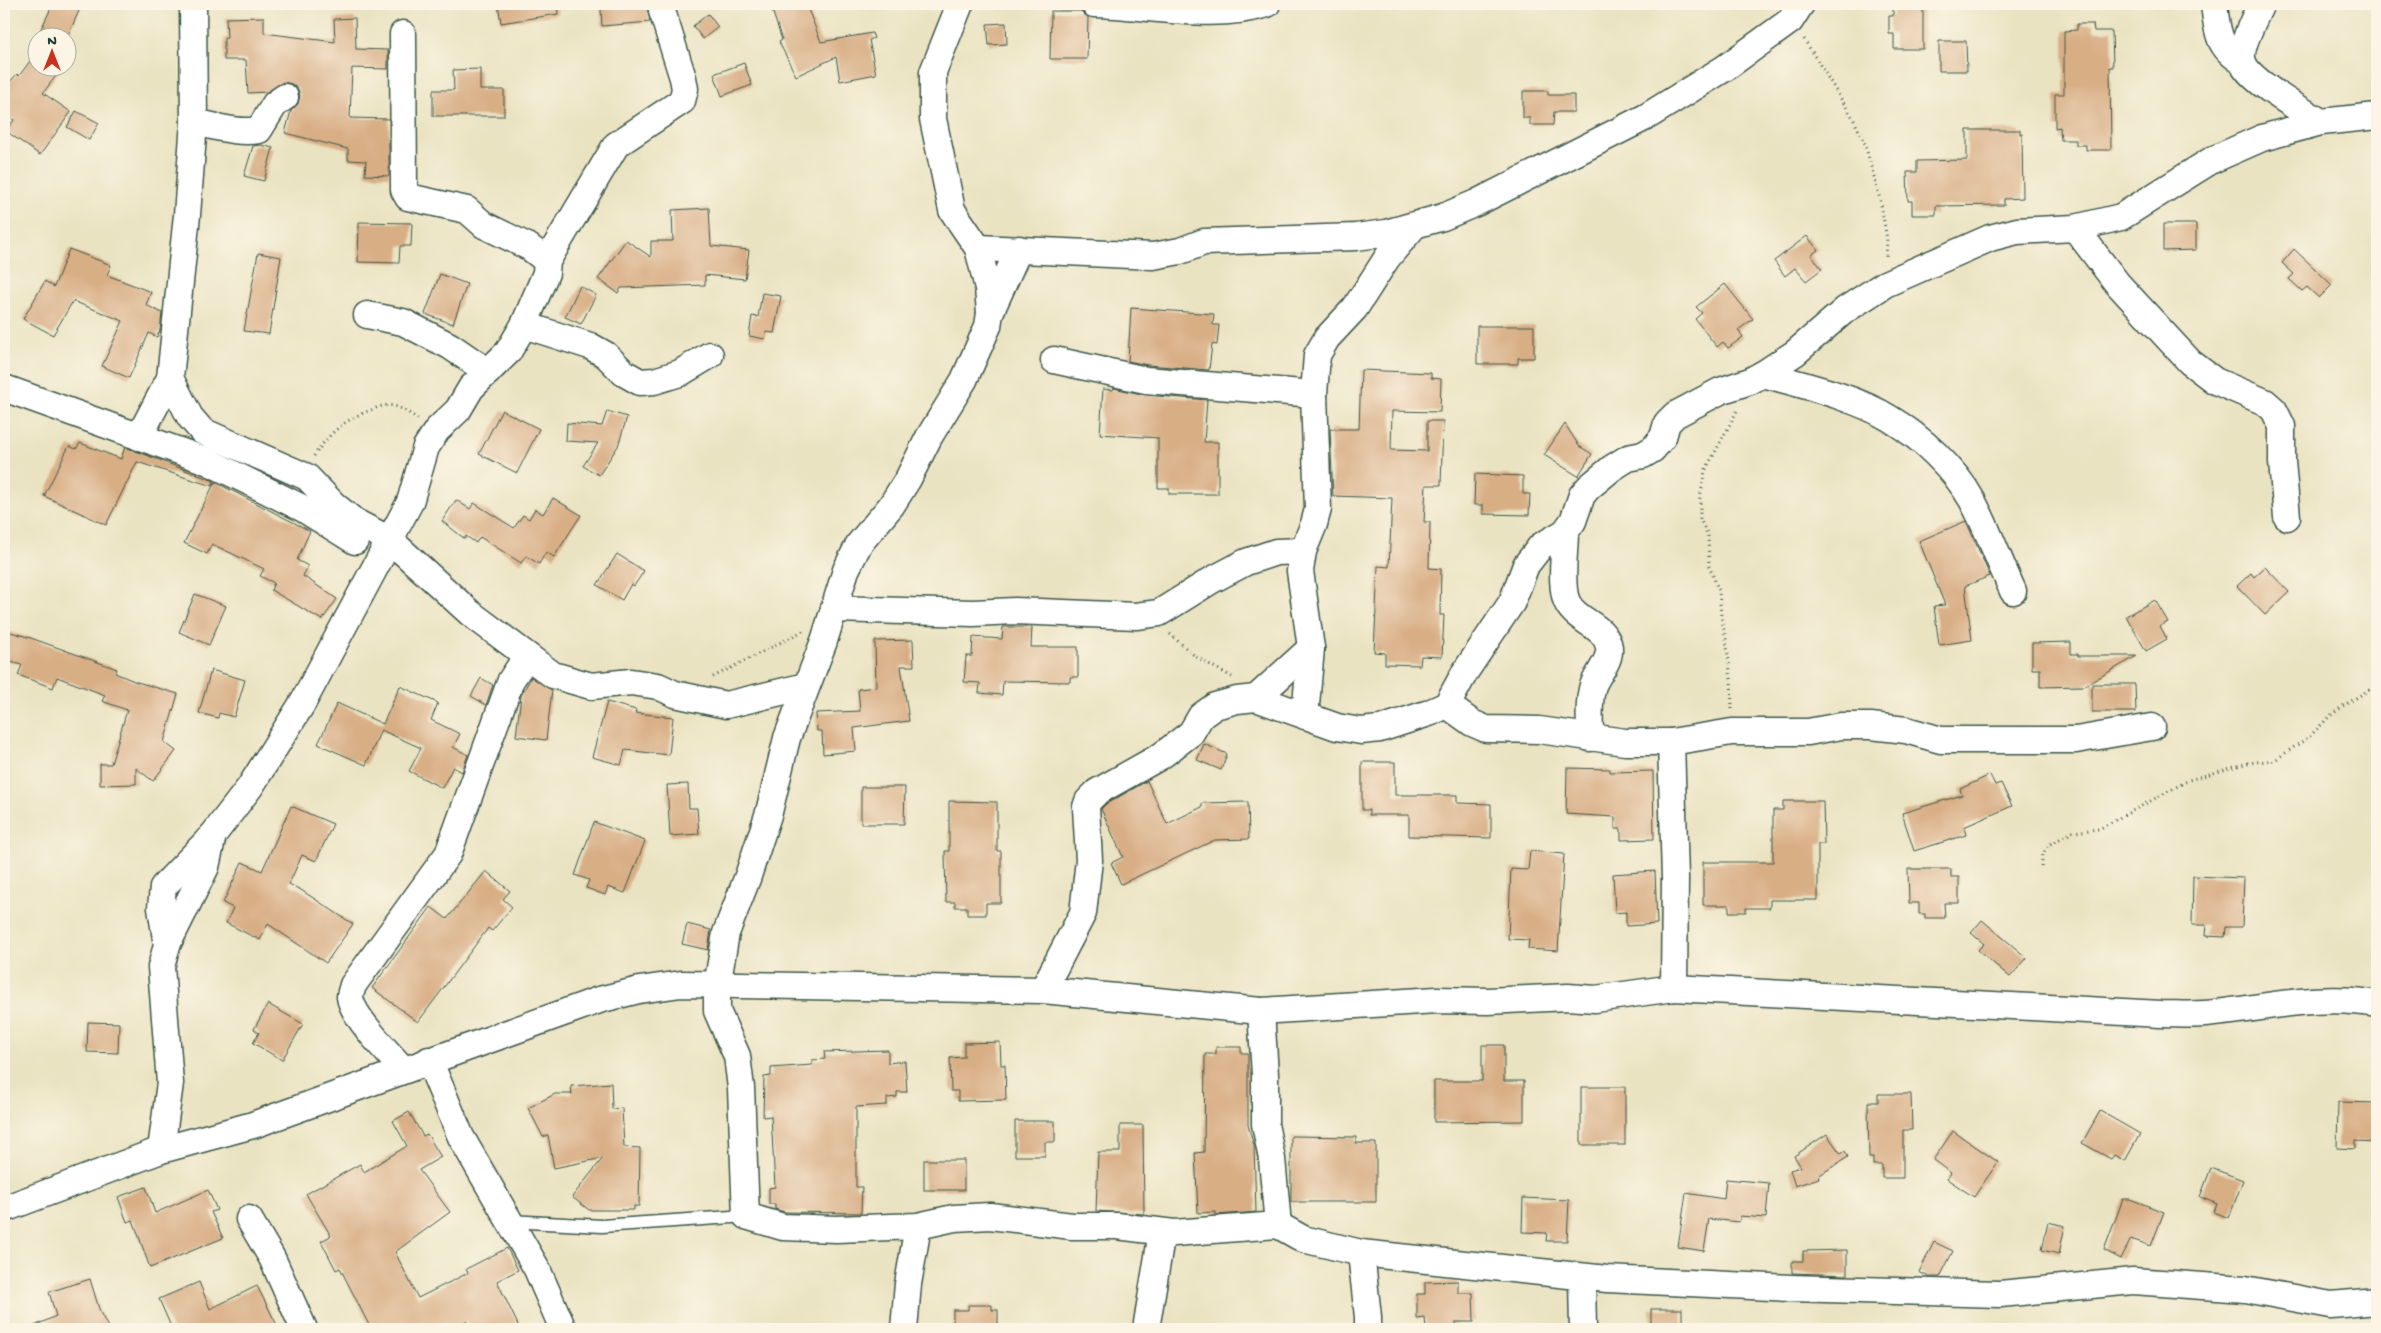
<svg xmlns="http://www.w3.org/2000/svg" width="2381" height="1333" font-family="'Gochi Hand',sans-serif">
	<rect width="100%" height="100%" fill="#fcf5e5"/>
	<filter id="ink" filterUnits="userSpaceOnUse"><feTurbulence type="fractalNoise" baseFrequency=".02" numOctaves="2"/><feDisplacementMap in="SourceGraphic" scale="10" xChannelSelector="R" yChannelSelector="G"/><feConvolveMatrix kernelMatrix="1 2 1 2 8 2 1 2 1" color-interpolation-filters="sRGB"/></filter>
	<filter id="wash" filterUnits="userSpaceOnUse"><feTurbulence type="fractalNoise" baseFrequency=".0096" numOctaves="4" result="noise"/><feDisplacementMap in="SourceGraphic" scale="20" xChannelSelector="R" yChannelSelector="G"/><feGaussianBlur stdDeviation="1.12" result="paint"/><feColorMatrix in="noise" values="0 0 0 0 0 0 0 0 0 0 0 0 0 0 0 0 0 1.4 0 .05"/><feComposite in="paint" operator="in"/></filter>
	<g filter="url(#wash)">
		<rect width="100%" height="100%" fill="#eae3c2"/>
		<g id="blocks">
			<g fill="#d8ae85">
				<path d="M53,4H82L67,38H46L50,33L41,29Z"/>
				<path d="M498,4H557L558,14L501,23Z"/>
				<path d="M770,4H806L821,42L872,33L874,38L869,40L876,74L840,81L836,57L796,76L779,42L782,40Z"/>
				<path d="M647,6L650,22L602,26L601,9Z"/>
				<path d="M1893,6H1923V49H1894V34H1889V16H1893Z"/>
				<path d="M1051,11H1081L1088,17L1087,59H1050Z"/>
				<path d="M708,14L718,27L703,39L693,26Z"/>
				<path d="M264,17V33L335,42L334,19L355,18L356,49L388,50V69L352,68L350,118L389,119V176L365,175L366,161L348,160V149L285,133L291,111L298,104L300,96L298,89L292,84L283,82L267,92L248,93L246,60H224V38H227L226,18Z"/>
				<path d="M1006,23L1007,44L989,45L987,24Z"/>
				<path d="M2077,24H2093L2094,31H2112L2113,67H2110L2111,150H2086V145H2076V140H2061L2060,127L2055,128V94H2064V31L2077,30Z"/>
				<path d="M1939,41H1966L1967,71H1939Z"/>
				<path d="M38,50V68H62L43,93L71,112L40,155L6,131L14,120L4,112V88L17,74L19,76Z"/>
				<path d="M744,63L752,85L722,96L714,74Z"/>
				<path d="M480,69V90H504V116H433V90H454L453,70Z"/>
				<path d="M1523,91H1548V95H1574V112H1554L1553,125H1530V118H1523Z"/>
				<path d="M76,111L99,123L89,140L67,127Z"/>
				<path d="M1967,130H2020V134H2022L2023,198L2004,199V205L1936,206V215H1912V201H1908L1907,172H1917V161L1967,160Z"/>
				<path d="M261,145L273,148L264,181L244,176L253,146Z"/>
				<path d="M709,208L711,246L749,250L745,279L705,275V285L621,288L618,293L598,279L626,240L651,257V241H673L672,210Z"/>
				<path d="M359,222L412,223L411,246H400L399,263L358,262Z"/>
				<path d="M2163,224H2196V250L2163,251Z"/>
				<path d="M1807,236L1818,250L1811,255L1822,269L1806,281L1795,268L1785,276L1774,261Z"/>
				<path d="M69,249L111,265L107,275L151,292L146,305L162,313L160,330L157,337L149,333L129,378L102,366L123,321L73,301L53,335L23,319L45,281L54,287Z"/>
				<path d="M2294,249L2332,285L2319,298L2307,287L2302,291L2289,279L2294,274L2282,263Z"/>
				<path d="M258,253L281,257L269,334L244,331Z"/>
				<path d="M440,274L467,284L453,324L425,314Z"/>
				<path d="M1725,284L1753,319L1738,330L1743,337L1728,348L1723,342L1717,347L1695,319L1702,313L1696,307Z"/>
				<path d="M580,286L596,295L581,324L565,317Z"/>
				<path d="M762,293L781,296L774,333L766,332L765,339L749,336L752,316L758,317Z"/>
				<path d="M1131,308L1214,314L1213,325H1219L1217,345L1212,344L1209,370L1148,365L1128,361Z"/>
				<path d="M1477,326H1534V358H1518V364H1477Z"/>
				<path d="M1361,370L1431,373V378L1441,379L1440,412L1392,411L1391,450L1427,451V421H1443L1441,485H1426L1424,522H1430L1429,568L1441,569L1440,615H1444L1442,657L1421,656L1420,665L1385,664V653L1374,652L1378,566L1389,567L1392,498L1333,496L1330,429H1359Z"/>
				<path d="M1114,388L1145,395L1207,400L1204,442H1218V494H1169V488H1158V438L1100,434L1103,389L1113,390Z"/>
				<path d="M502,410L539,429L517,473L479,454Z"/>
				<path d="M607,411L627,417L618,446L599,475L583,466L598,443L566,441L567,423L602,426Z"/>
				<path d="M1565,424L1579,446L1592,454L1578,476L1544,455Z"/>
				<path d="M80,443L121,459L125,447L214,481L212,486L137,462L106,525L44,496L69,446L76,449Z"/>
				<path d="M1475,474L1523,476V494H1530L1529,515L1483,514V505H1474Z"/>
				<path d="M215,482L310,531L297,560L308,566L303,576L337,599L322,620L271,590L274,583L260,576L264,569L212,544L207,554L184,543Z"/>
				<path d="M553,498L581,515L554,557L546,552L539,564L526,556L521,563L480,537L476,543L466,536L465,539L442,521L456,500L470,509L474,503L514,528L523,515L529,519L535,509L543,514Z"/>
				<path d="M1966,521L1990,576L1965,586L1972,640L1939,645L1934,606L1945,605L1919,541Z"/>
				<path d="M617,554L644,571L634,586L631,584L622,600L597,585Z"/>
				<path d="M2265,567L2289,592L2265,615L2237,586L2251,573L2254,577Z"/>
				<path d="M195,594L226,606L209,645L179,632Z"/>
				<path d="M2155,600L2168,622L2160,626L2167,639L2146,651L2126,616Z"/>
				<path d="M1003,627H1032L1031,647H1078V677H1070V682L1003,681L1002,695L979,693L980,683L964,682L966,656H972L973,637L1002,639Z"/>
				<path d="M4,630L31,638L117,669L115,673L134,681L178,694L164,742L176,751L153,781L136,768V784L100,785V764H111L127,710L102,701L105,695L57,677L53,688L18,675L22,665L4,660Z"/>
				<path d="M913,640L914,666H901L909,721L854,728L856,751L823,754L822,731H817L816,713L860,711L858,689L876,687L875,641Z"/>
				<path d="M2071,642V654H2078V656H2137L2084,686L2040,687V669H2032V643Z"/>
				<path d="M211,670L245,680L234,717L219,713L218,718L199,713Z"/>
				<path d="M531,677L552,690L546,740L516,736L521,696Z"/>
				<path d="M481,678L493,685L486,705L471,696Z"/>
				<path d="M2092,684H2135L2136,712H2092Z"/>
				<path d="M400,686L438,703L431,720L460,734L453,747L468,755L462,772L453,767L442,788L409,771L421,748L381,730L366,765L318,744L337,703L383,724Z"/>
				<path d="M607,702L636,710L635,713L673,717L669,755L625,750L621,765L592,757Z"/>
				<path d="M1204,744L1227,754L1221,770L1197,760Z"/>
				<path d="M1362,762H1395V795H1457V803L1491,804V838L1409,836V815H1369V810H1362Z"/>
				<path d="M1567,768L1610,769V772L1653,771L1654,839L1621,840V829H1615V817L1566,814Z"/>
				<path d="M1990,775L1995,785L2001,783L2012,806L1964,827L1966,835L1914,851L1902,813L1962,795L1960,789Z"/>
				<path d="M1147,781L1167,824L1202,807V803L1248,802L1249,839L1215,840L1121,884L1111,863L1123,857L1101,809L1106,804Z"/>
				<path d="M688,784L689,808H697L699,834L670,836L667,785Z"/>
				<path d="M861,787H905L904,824H861Z"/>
				<path d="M949,801L997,802V851H1001V903H986V915H967V907H955V902H946L945,851H949Z"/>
				<path d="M1783,801H1823L1824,844H1818V900H1770V908H1746V912H1729V905H1703V862H1773V810H1783Z"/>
				<path d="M291,806L333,824L316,861L302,855L289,884L301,890L353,924L326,963L268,924L260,940L226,923L233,908L223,903L242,862L262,871Z"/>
				<path d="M594,822L645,841L625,893L608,887L605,895L586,888L589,880L575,875Z"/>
				<path d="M1530,851L1564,854L1558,951L1528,949L1529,940L1508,939L1511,869L1528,870Z"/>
				<path d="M1908,869H1951V877H1959V903H1944L1945,918H1925V914H1919V903H1909Z"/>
				<path d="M486,871L510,891L503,899L512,907L492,931L488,928L418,1022L372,988L431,907L447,919Z"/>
				<path d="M1655,871L1657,924L1626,926V912L1615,913L1613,874Z"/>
				<path d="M2193,876L2244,878L2242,927H2226L2225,937L2205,936L2206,925H2192Z"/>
				<path d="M1982,920L2027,958L2010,977L1978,950L1984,944L1971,933Z"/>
				<path d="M687,924L711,930L708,950L682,944Z"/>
				<path d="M268,1004L303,1024L282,1060L253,1043L259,1033L254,1029Z"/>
				<path d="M88,1022L119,1023L118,1053L87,1052Z"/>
				<path d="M1000,1042L1001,1065H1005L1006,1100L958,1101V1091H951L950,1058L964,1057V1043Z"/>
				<path d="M1482,1045H1504V1081H1524V1121L1434,1122V1081H1482Z"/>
				<path d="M1216,1047H1241V1053H1248V1125L1254,1146L1256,1212L1216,1215V1212L1198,1213L1195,1153L1204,1152L1205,1054H1216Z"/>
				<path d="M888,1050V1063L905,1061L907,1092H897V1097L887,1098V1105L856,1107V1187H862L861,1213L785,1212L775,1209V1204H769V1188L775,1187L771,1116L763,1117L764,1077L771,1076V1068L812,1065V1060L825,1059L824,1052Z"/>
				<path d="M611,1083L612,1109L622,1108L624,1147L640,1148L639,1206H634V1210H589L572,1197L603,1158L554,1168L548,1135L543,1137L528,1108L555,1094H572L571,1086Z"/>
				<rect x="1581" y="1087" width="44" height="58"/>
				<path d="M1878,1094H1911L1912,1130H1903V1178H1882V1165H1873V1158H1869L1868,1102H1878Z"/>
				<path d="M2338,1102L2377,1103V1142L2355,1141V1149L2337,1148Z"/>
				<path d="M2100,1111L2140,1134L2125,1161L2114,1155L2111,1159L2082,1143Z"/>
				<path d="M409,1112L423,1136L427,1134L441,1157L419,1170L450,1212L395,1252L418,1298L468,1273L466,1269L507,1248L518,1270L497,1281L520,1329H470L466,1321L451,1329H371L340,1268L336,1270L321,1241L331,1236L306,1194L360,1164L364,1172L407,1146L393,1121Z"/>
				<path d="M1015,1121H1055V1142H1045V1156H1015Z"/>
				<path d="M1120,1125H1143L1144,1214L1096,1211L1098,1152H1120Z"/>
				<path d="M1953,1131L1998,1162L1974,1197L1947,1179L1951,1173L1933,1160Z"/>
				<path d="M1827,1134L1840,1153L1845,1151L1848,1157L1818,1176L1819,1178L1795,1186L1790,1170L1801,1167L1794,1156Z"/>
				<path d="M1291,1136L1356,1137V1143H1376V1202H1291Z"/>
				<rect x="924" y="1160" width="40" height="30"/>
				<path d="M2211,1168L2243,1180L2229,1218L2214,1212L2217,1204L2200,1197Z"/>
				<path d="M1726,1179L1769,1183L1766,1218L1740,1216L1739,1222L1709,1219L1704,1251L1678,1247L1686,1193L1724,1199Z"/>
				<path d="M146,1187L155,1213L208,1190L217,1210L211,1212L223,1238L150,1268L133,1220L127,1222L118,1197Z"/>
				<path d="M1523,1198L1569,1200L1567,1241H1546L1547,1233L1522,1232Z"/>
				<path d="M2123,1199H2130L2164,1212L2151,1246L2131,1239L2121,1259L2104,1250Z"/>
				<path d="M2048,1222L2065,1226L2059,1254L2042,1250Z"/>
				<path d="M1934,1242L1953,1251L1940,1277H1929L1919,1272Z"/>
				<path d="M1847,1250V1275L1792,1273V1261H1803V1251Z"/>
				<path d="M90,1279L100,1312L109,1329H28L56,1316L49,1292Z"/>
				<path d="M1458,1281V1293H1473L1474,1322H1456V1329H1426L1425,1318L1417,1319V1294H1425V1282Z"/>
				<path d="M199,1282L210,1309L257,1286L279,1329H172L159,1299Z"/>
				<path d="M968,1305H992V1310H998V1329H953V1310H968Z"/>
				<rect x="1651" y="1309" width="31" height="20"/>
			</g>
		</g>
	</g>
	<g filter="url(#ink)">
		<use href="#blocks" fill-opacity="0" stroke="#3d5649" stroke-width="1"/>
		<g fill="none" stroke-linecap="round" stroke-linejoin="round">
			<defs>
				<path id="service" d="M509,1221L602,1226L746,1216"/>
				<g id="minor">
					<path d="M960,4L933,72V119L952,210L978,248L988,288L990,313L988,326L964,380L929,437L908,479L891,506L859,544L846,570L824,641L787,738L769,812L748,876L726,933L717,986V1011L737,1056L741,1088L746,1216L783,1227L836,1229L918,1226L954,1218L990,1216L1072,1226H1117L1174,1233L1278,1225L1303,1239L1361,1253L1607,1279L1790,1288L2000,1294L2133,1281L2245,1289L2331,1305L2377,1301"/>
					<path d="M1094,4C1148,5 1215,21 1267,4"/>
					<path d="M2214,4C2217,31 2218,48 2243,62"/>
					<path d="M2261,4C2255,17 2238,50 2243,63C2251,82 2303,111 2321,122"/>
					<path d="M403,34L404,190L408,197L467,210L484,225L529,247L547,261"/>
					<path d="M194,122C214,126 238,134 259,130L275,104L285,97"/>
					<path d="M2075,228L2117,283L2190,362L2215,381L2265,402L2274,410L2282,426V462L2287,517"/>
					<path d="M978,248L1153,256L1180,251L1204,242L1356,237L1386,233L1443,217L1476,203L1646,117L1725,68L1790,21L1801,4"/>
					<path d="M990,313L1019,249"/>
					<path d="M367,315L403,322L450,346L488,372"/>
					<path d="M524,325L590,346L606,355L624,373L640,382L654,381L680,373L710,355"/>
					<path d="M1054,360L1146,380L1314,394"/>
					<path d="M1763,374C1802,385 1855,397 1889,418C1921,437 1954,468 1972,500C1988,529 1999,561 2013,591"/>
					<path d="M170,378L190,417L202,431L307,477L334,505L355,522L390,540L470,613L553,675L591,686L631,682L658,686L675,694L726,705L806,686"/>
					<path d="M4,388L207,461L302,508L355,541"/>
					<path d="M139,437L170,378L187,215L194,122L193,4"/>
					<path d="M1565,532C1565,551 1559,588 1568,604C1578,622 1606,626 1609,647C1611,663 1595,675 1592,689C1588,705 1590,722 1590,738"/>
					<path d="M834,609L973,613L1015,611L1136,616L1159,613L1212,580L1246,562L1276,552L1303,551"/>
					<path d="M1256,698L1311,648"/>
					<path d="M1447,705L1472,723L1486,729L1539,730L1625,742H1671L1732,732H1808L1841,726H1871L1906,730L1941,740H2076L2152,727"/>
					<path d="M1305,716L1311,648L1300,571L1303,551L1314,524L1318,509L1314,394L1317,355L1327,338L1355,308L1387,258L1414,226"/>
					<path d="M1671,742L1675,878L1674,988"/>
					<path d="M167,945L161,908L163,887L213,835"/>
					<path d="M1043,990L1261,1011L1437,1000L1488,1001L1568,997L1595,999L1674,988L2161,1014C2175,1014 2190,1015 2204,1014C2262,1009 2319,993 2377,1004"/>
					<path d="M1261,1011L1265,1075V1124L1272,1159L1278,1225"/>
					<path d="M429,1060L461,1137L537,1269L563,1329"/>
					<path d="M404,1070C390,1055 352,1016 350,997C350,994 352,989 353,985L448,854L511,680L527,656"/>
					<path d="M161,1150L170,1083L161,967L167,945L206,867L213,835L250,787L302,704L410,502L426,447L437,430L458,410L471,388L508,352L524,325L546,273L547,261L616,145L682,101L685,89L683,78L662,11V4"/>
					<path d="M4,1209L161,1150L253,1125L599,1000L639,990L681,984L1043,990L1083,913L1089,860L1086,807L1088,801L1097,792L1161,756L1191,733L1201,716L1215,706L1237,700L1256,698L1337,727L1361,731L1380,729L1429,713L1447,705L1465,672L1512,602L1526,565L1541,546L1565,532L1573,521L1582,495L1589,487L1612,468L1628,458L1643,455L1653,449L1663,437L1667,423L1675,415L1720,391L1750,381L1763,374L1795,353L1845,310L1885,284L1990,238L2017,231L2075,228L2121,217L2212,160L2262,138L2321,122L2377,116"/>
					<path d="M249,1219L272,1258L304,1329"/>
					<path d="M1361,1253L1368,1317V1329"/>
					<path d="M1582,1277L1583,1329"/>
					<path d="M904,1329L908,1284L918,1226"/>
					<path d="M1146,1329L1162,1232"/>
				</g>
			</defs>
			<use href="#service" stroke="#3d5649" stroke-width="15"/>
			<use href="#minor" stroke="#3d5649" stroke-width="29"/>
			<g stroke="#3d5649" stroke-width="3" stroke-dasharray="1 4" stroke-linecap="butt">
				<path d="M1804,39L1853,118L1865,144L1880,199L1887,239L1886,258"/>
				<path d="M314,456C329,433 345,419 371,410C378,407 386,404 394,406C403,408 410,414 418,419"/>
				<path d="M1170,634L1196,657L1232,677"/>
				<path d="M713,677L803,631"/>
				<path d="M1732,709L1731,679L1726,639L1721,616L1719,591L1709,566L1708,535L1700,519V498L1705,471L1737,411"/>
				<path d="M2041,866L2043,854L2048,845L2073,832L2099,829L2189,780L2248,763L2275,760L2309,737L2330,716L2343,706L2377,685"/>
			</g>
			<use href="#service" stroke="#fff" stroke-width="12"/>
			<use href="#minor" stroke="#fff" stroke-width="26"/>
		</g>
	</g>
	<rect width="2381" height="1333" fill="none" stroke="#fcf5e5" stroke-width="20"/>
	<g transform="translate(52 52)"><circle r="24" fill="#fcf5e5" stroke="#a4ab9e"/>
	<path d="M0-4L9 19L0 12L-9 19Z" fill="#c8321e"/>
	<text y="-8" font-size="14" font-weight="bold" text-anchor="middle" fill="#1f3d34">N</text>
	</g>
</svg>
